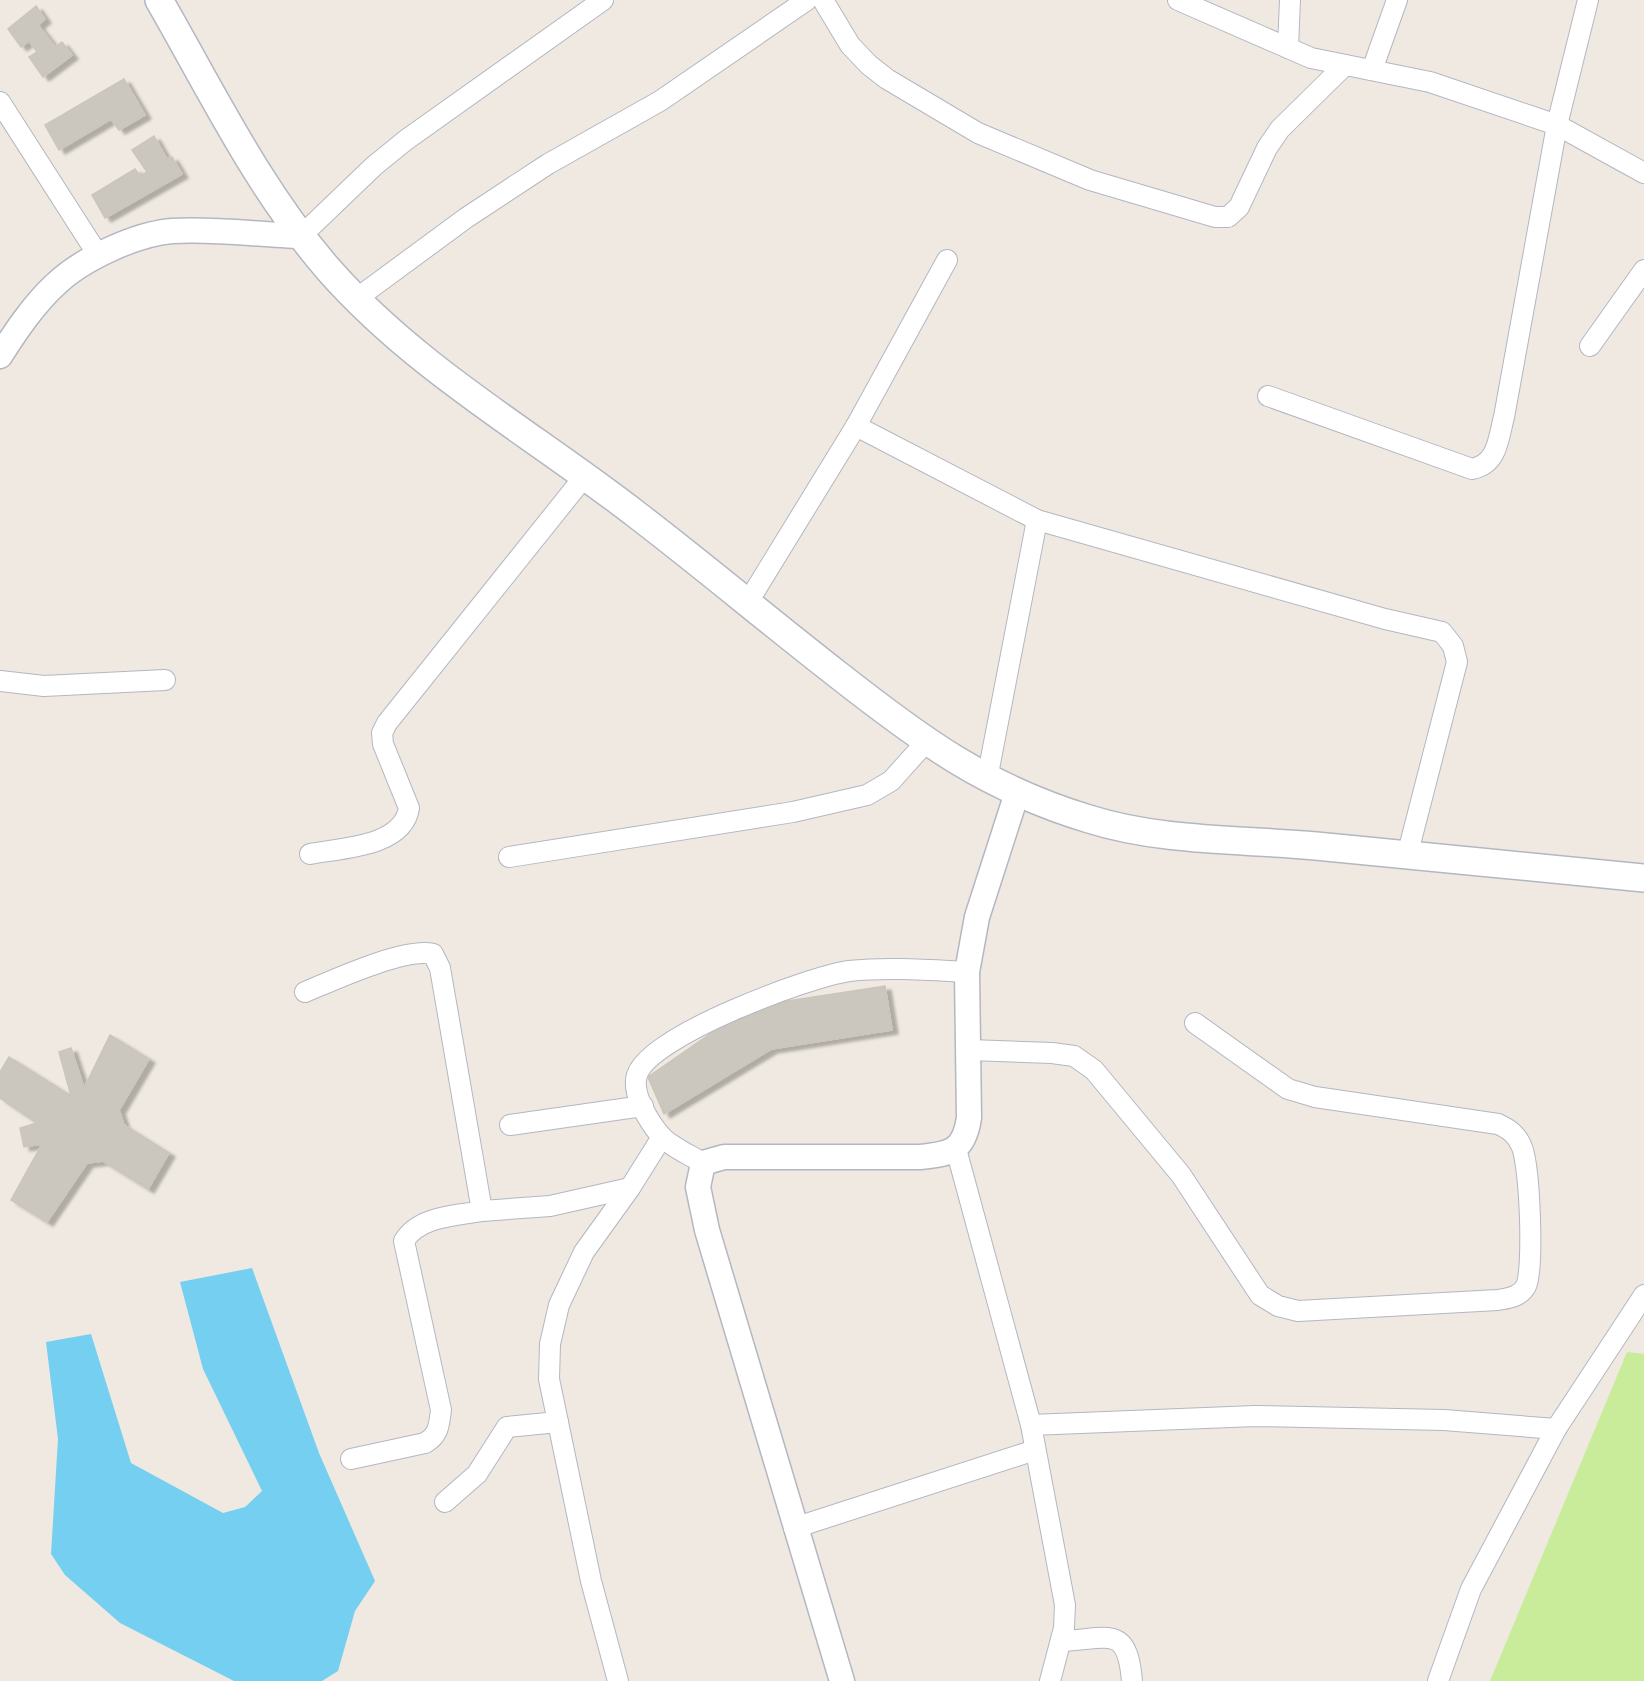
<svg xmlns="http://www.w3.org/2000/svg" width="1644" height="1681" font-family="'Asap Condensed',sans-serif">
	<defs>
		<filter id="shadow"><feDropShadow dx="6" dy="4" stdDeviation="1.5" flood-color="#0004"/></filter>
	</defs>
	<rect width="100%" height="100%" fill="#efe9e1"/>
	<path fill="#c9ec9a" d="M1627,1352L1644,1354V1681H1490Z"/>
	<path fill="#75cff0" d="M252,1268L319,1453L375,1581L355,1611L338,1671L322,1681H234L120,1623L65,1575L51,1554L58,1439L46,1342L91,1334L131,1463L223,1513L245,1507L262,1491L203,1369L180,1282Z"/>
	<g fill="#cbc7bf" stroke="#cbc5ba" stroke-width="1.5" filter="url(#shadow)">
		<path d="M36,6L45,19L38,25L55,47L62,42L72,55L43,77L29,57L37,52L29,41L21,47L8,29Z"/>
		<path d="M124,79L145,115L119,130L111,119L59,150L45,125Z"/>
		<path d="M154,136L167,159L172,157L182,174L105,218L92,195L135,169L140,176L147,172L132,150Z"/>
		<path d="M885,986L892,1030L771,1049L664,1114L648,1077L749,1007Z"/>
		<path d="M110,1035L149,1059L119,1110L124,1125L169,1153L148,1189L103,1161L87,1163L47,1222L11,1200L42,1144L24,1147L20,1128L37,1123L0,1098V1072L9,1057L71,1096L59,1052L71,1048L84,1088Z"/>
	</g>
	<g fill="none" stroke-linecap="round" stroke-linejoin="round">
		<defs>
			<g id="minor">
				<path d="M823,0L850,45L869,65L887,79L978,133L1090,180L1215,217H1228L1239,207L1267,148L1280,129L1345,65"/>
				<path d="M1178,0L1311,58L1430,82L1557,125L1644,173"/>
				<path d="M1288,48L1290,0"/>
				<path d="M1372,70L1397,0"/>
				<path d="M0,102L98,255"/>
				<path d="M301,236L374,166L406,140L603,0"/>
				<path d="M356,299L466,218L548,164L660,101L807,0"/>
				<path d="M1590,346L1644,270"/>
				<path d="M1268,396L1472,469C1498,464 1498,439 1504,417L1557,125L1588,0"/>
				<path d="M856,426L1037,520L987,779"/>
				<path d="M1037,520L1385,619L1442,632L1453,646L1457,662L1407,856"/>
				<path d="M748,602L856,426L947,260"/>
				<path d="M0,681L44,686L165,680"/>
				<path d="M310,854C341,848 403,847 409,808L383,744L382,733L387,723L584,477"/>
				<path d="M509,857L793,812L867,795L891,781L926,742"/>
				<path d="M305,992C334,980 405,947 433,954L440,968L482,1211C455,1216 419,1216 404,1241L441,1410C439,1425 439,1435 425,1443L351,1459"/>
				<path d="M970,1050L1052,1053L1074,1056L1094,1070L1181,1175L1260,1295L1278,1306L1298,1311L1498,1300C1509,1298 1520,1297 1526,1286C1534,1269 1530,1162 1521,1145C1516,1134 1509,1129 1498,1124L1315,1097L1288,1089L1195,1023"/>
				<path d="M510,1125L643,1106"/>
				<path d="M956,1149L1031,1425L1255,1416L1444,1420L1556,1429L1644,1295"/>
				<path d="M703,1163C690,1155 671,1147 661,1136C649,1122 631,1093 637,1075C649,1036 808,977 849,971C888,967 928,970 967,972"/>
				<path d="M482,1211L550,1206L630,1188"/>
				<path d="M1031,1425L1065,1605L1064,1628L1050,1681"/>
				<path d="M445,1502L477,1474L507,1427L558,1422"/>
				<path d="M794,1528L1035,1450"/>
				<path d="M1061,1641C1109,1639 1127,1624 1132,1681"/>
				<path d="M618,1681L591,1581L549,1379L550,1344L559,1305L584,1252L630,1188L662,1137"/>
				<path d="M1438,1681L1471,1589L1556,1429"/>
			</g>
			<g id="tertiary">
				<path d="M0,356C16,331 34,304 56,284C82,259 136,234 172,231C214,228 259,235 301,236"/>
				<path d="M842,1681L707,1230L698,1187L703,1163L724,1157H920C951,1154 964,1151 969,1118L967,972L977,917L1017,793"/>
			</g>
			<path id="secondary" d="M159,0C212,92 259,190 329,270C416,369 534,435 637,515C705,567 770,622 837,674C921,740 986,788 1089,819C1162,842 1241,839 1316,846C1425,856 1535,868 1644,878"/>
		</defs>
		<use href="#minor" stroke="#b4b7c1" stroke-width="22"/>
		<use href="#tertiary" stroke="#b4b7c1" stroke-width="27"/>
		<use href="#secondary" stroke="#b4b7c1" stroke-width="30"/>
		<use href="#minor" stroke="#fff" stroke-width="20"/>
		<use href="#tertiary" stroke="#fff" stroke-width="24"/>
		<use href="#secondary" stroke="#fff" stroke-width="27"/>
	</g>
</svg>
